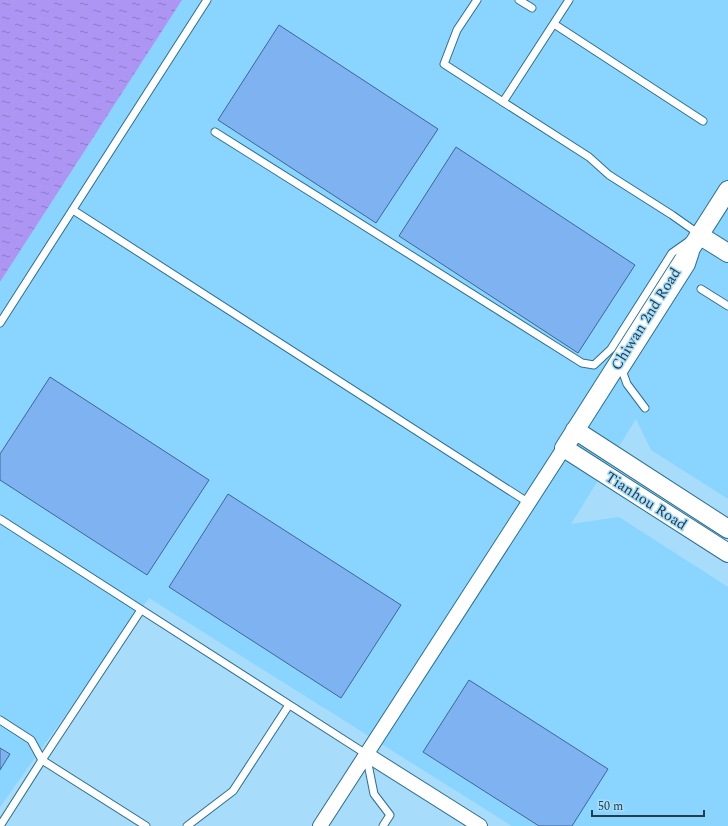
<svg xmlns="http://www.w3.org/2000/svg" width="728" height="826" font-family="Spectral,serif">
	<defs>
		<pattern id="water-ripples" width="26" height="14" patternUnits="userSpaceOnUse"><rect width="26" height="14" fill="#ac95f3"/><path d="M2 4q2-2 4 0t4 0M15 11q2-2 4 0t4 0" fill="none" stroke="#8c7bc7"/></pattern>
	</defs>
	<rect width="100%" height="100%" fill="#a7dcfa"/>
	<path fill="#89d5ff" d="M182,0H728V499L651,450L636,419L571,524L619,517L728,587V826H512L149,598L0,807V282Z"/>
	<path fill="url(#water-ripples)" d="M0,0H182L0,282Z"/>
	<g fill="#7eb2f1" stroke="#406694">
		<path d="M279,25L438,129L376,223L218,120Z"/>
		<path d="M456,147L635,265L578,353L399,236Z"/>
		<path d="M50,377L209,480L147,575L0,480V454Z"/>
		<path d="M228,494L401,605L341,698L169,587Z"/>
		<path d="M469,680L608,769L572,826H539L423,752Z"/>
		<path d="M0,748L10,754L0,770Z"/>
	</g>
	<g fill="none" stroke-linecap="round" stroke-linejoin="round">
		<defs>
			<g id="service">
				<path d="M477,0L457,30L444,64L503,102"/>
				<path d="M519,0L532,8"/>
				<path d="M569,0L503,102L589,157L609,175L672,215L699,234"/>
				<path d="M554,24L703,121"/>
				<path d="M215,132L582,363L594,365L611,349L672,253L689,241"/>
				<path d="M73,210L529,503"/>
				<path d="M701,289L728,306"/>
				<path d="M0,323L207,0"/>
				<path d="M645,408L627,384L623,373L691,266L695,254"/>
				<path d="M0,519L366,754L374,794L390,815L383,826"/>
				<path d="M0,720L31,740L42,760L146,826"/>
				<path d="M0,826L42,760L141,610"/>
				<path d="M187,826L233,791L289,705"/>
			</g>
			<g id="minor">
				<path d="M366,754L480,826"/>
				<path d="M320,826L564,448"/>
			</g>
			<g id="tertiary">
				<path d="M728,190L564,448L728,553"/>
				<path d="M699,235L728,253"/>
				<path d="M575,430L728,529"/>
			</g>
		</defs>
		<use href="#service" stroke="#2c6f91" stroke-width="9"/>
		<use href="#minor" stroke="#2c6f91" stroke-width="16"/>
		<use href="#tertiary" stroke="#2c6f91" stroke-width="20"/>
		<use href="#service" stroke="#fff" stroke-width="7"/>
		<use href="#minor" stroke="#fff" stroke-width="14"/>
		<use href="#tertiary" stroke="#fff" stroke-width="18"/>
	</g>
	<g text-anchor="middle" dominant-baseline="central" stroke-width="3" stroke-linejoin="round" paint-order="stroke">
		<g font-size="15" fill="#233f4e" stroke="#a7dcfa">
			<text transform="translate(646 319) rotate(-58)">Chiwan 2nd Road</text>
			<text transform="translate(646 501) rotate(33)">Tianhou Road</text>
		</g>
	</g>
	<path d="M592 810v6h112v-6" fill="none" stroke="#233f4e" stroke-width="2"/>
	<text x="598" y="810" font-size="12" fill="#233f4e" stroke="#a7dcfa" stroke-width="3" paint-order="stroke">50 m</text>
</svg>
